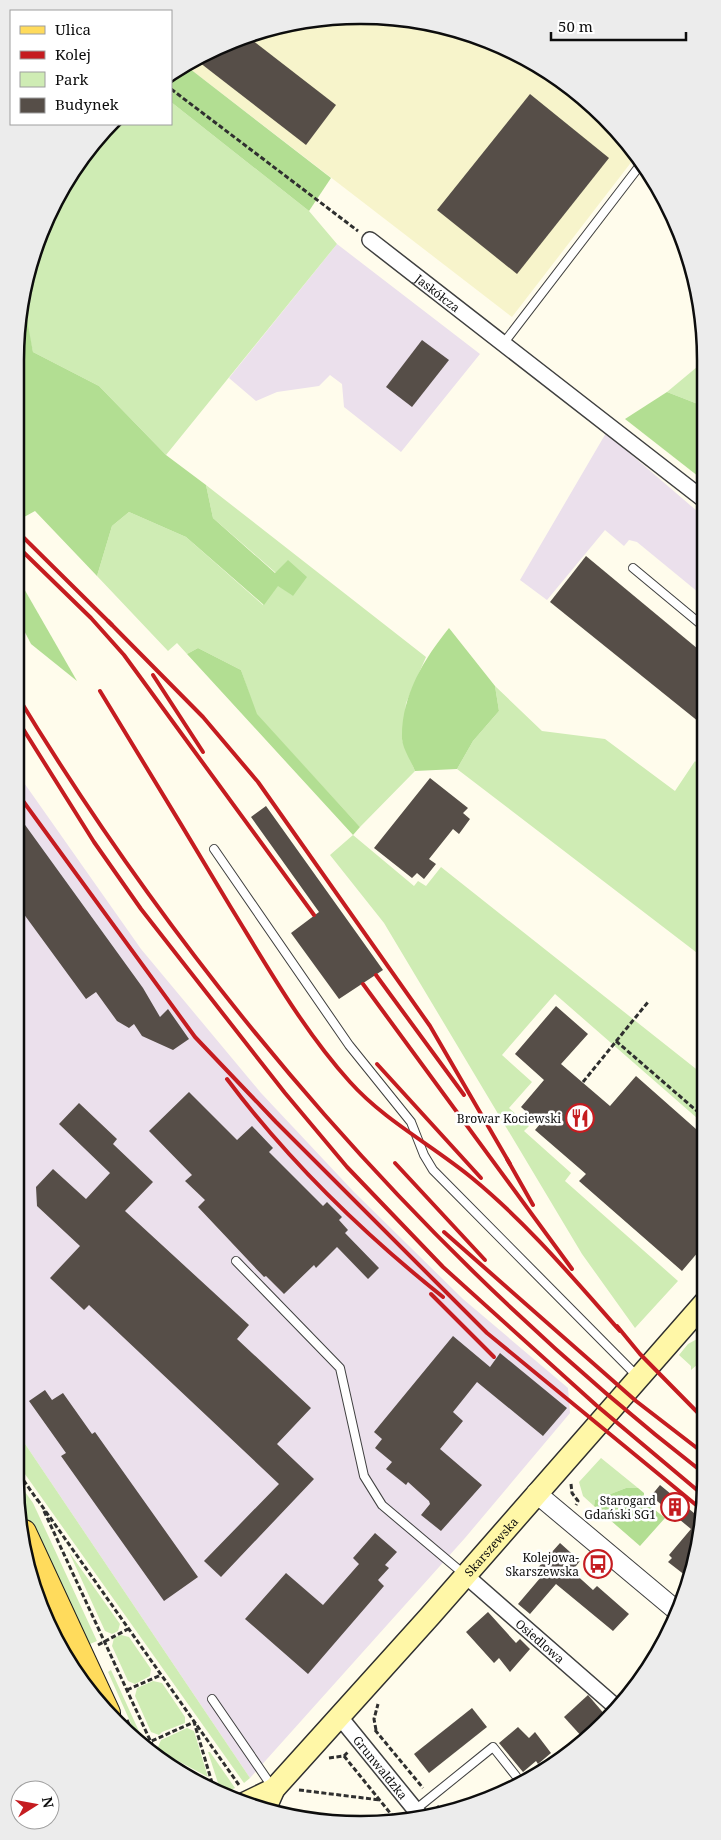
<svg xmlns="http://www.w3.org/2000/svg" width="721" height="1840" font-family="'Noto Serif',serif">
	<rect width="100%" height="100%" fill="#fffcec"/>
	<g fill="#ebe0ec">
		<path d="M337,244L480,354L401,452L344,407L342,384L330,375L319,386L277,392L256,401L229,378Z"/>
		<path d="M606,433L704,517V597L637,542L629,540L624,546L605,530L547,600L520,580Z"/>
		<path d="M15,770L141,949L261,1093L354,1192L463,1299L568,1388L570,1413L465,1538L250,1778L15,1429Z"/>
	</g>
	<path fill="#f7f4cb" d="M338,16L405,18L471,33L553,73L620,133L636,156L512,317L185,65L207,51L271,27Z"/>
	<g fill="#cfecb4">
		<path d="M171,102L309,211L337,244L166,455L99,386L33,352C30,337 24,319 24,303C25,245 69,163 110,124H171Z"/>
		<path d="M703,362V406L667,392Z"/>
		<path d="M206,485L426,657L406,703L402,740L415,771L360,827L256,714L241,670L198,648L187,654L177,643L168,651L97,576L112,526L129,512L186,537L263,605L278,585L293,596L276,573L213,518Z"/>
		<path d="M495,686L542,731L605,739L675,791L695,761L704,770L705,959L457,769L473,741L499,711Z"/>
		<path d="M353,835L414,886L418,881L426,886L441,867L705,1076V1125L555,994L502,1055L532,1082L509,1108L529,1126L524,1131L571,1173L565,1181L678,1281L635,1328L582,1254L384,923L330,855Z"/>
		<path d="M706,1334V1357L691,1370V1366L679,1355L688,1344Z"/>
		<path d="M15,1429L250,1778L244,1783L15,1460Z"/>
		<path d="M601,1458L638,1488H626L595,1500L594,1506L583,1496L579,1482Z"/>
		<path d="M15,1478L33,1503L97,1641L90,1644L67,1611L20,1511Z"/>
		<path d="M69,1552L120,1624L118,1631L112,1634L105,1631Z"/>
		<path d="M121,1635L129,1637L151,1669L150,1676L135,1684L128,1681L112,1646L114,1638Z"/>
		<path d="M111,1670L143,1740L137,1737L108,1672Z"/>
		<path d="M153,1681L162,1683L185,1717V1723L162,1732L159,1735L151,1732L135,1696L137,1688Z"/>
		<path d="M187,1728L194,1731L208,1777L165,1754L158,1747L161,1740Z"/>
		<path d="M208,1752H210L235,1788L231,1790L218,1783Z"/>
	</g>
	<g fill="#b2de92">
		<path d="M185,65L331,178L309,211L171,102V73Z"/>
		<path d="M24,304L33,352L99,386L166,455L206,485L213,518L275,573L288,560L307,577L293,596L278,586L264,605L186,537L129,512L112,526L97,576L35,511L15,522V361Z"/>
		<path d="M667,392L703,406V480L625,419Z"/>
		<path d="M15,574V573L77,681L31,644L15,613Z"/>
		<path d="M449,628L495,686L499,711L473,741L457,769L415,771C411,761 403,749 402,739C401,696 424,659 449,628Z"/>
		<path d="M198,648L241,670L257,714L360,827L353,835L187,654Z"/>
		<path d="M626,1488H638L644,1493V1501L665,1518L640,1546L594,1506L595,1500Z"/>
	</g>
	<g fill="#564e48">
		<path d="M247,36L336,105L306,145L195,59L207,51Z"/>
		<path d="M530,94L609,158L517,274L437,210Z"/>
		<path d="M422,340L449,360L412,407L386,387Z"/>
		<path d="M586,556L704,654V726L550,602Z"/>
		<path d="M430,778L468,808L463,813L470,819L459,834L453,829L429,859L436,864L424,879L417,873L412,878L374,848Z"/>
		<path d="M266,806L383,970L339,999L291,933L319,912L251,817Z"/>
		<path d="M15,811L143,988L160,1017L168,1009L189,1039L173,1050L142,1036L134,1024L129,1028L117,1021L96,992L86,999L15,902Z"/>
		<path d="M556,1006L588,1034L561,1064L610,1106L636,1076L705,1137V1244L682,1271L579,1181L586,1174L535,1130L540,1124L521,1107L544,1080L515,1054Z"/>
		<path d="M189,1092L237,1140L252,1126L273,1148L269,1152L323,1206L327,1202L342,1217L339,1220L348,1230L345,1233L379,1268L368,1279L337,1247L316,1268L314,1265L284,1294L266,1276L264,1277L198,1207L205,1200L185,1181L192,1175L149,1131Z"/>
		<path d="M79,1103L117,1139L113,1144L153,1182L125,1211L249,1325L237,1339L311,1408L277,1444L314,1479L221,1577L204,1561L279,1484L89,1305L84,1310L50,1278L80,1246L37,1206L36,1187L53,1169L86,1199L110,1173L59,1124Z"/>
		<path d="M453,1336L490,1367L500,1353L567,1408L543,1436L477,1382L453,1412L463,1421L440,1449L482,1485L441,1531L421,1515L430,1504L429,1501L408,1482L406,1485L386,1469L392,1462L375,1448L382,1439L374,1432Z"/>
		<path d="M45,1390L52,1400L63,1393L92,1434L95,1432L198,1577L164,1601L61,1456L66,1453L29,1401Z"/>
		<path d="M660,1485L700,1518L690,1579L668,1562L672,1558L669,1555L691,1529L651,1496Z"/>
		<path d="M375,1533L397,1552L385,1565L389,1568L378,1580L384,1586L308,1674L245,1619L286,1573L323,1605L359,1564L353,1558Z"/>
		<path d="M560,1543L580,1561L572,1571L593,1590L597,1586L629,1614L613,1631L556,1584L530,1614L518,1604L541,1577L534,1572Z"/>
		<path d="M488,1612L516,1643L520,1639L530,1649L510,1672L499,1658L494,1663L466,1632Z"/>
		<path d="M588,1695L606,1716L583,1738L564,1717Z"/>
		<path d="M472,1708L487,1727L429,1773L414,1754Z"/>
		<path d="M518,1727L529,1738L535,1732L551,1753L538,1764L536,1761L523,1772L499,1743Z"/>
	</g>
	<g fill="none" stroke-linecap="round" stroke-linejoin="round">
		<defs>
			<g id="service">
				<path d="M503,344L641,164"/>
				<path d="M633,568L704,627"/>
				<path d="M214,849L349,1045L411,1122L424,1155L433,1170L637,1376"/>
				<path d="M236,1261L340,1368L364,1476L382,1505L465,1575"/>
				<path d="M212,1699L273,1788"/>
				<path d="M415,1810L493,1747L516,1776"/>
			</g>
			<g id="minor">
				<path id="s1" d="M370,240L703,499"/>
				<path id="s2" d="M465,1575L616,1707"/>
				<path id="s3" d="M339,1716L422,1818"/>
			</g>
			<path id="tertiary" d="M536,1493L677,1611"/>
			<g id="secondary">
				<path d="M243,1804L274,1789"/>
				<path id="s4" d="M262,1810L266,1807L274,1789L430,1616L706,1301"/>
			</g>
			<path id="primary" d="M24,1532L108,1713"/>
		</defs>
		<use href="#service" stroke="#404040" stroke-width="10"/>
		<use href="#minor" stroke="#404040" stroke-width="18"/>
		<use href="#tertiary" stroke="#404040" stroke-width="21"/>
		<use href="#secondary" stroke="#2f2f2f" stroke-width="24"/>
		<use href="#primary" stroke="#1e1e1e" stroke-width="26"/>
		<g stroke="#2f2f2f" stroke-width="3" stroke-dasharray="5 2.5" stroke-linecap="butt">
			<path d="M171,89L358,231"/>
			<path d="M616,1041L705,1118"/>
			<path d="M583,1082L648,1002"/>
			<path d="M699,1282L705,1276"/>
			<path d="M15,1468L38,1501"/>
			<path d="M571,1484L572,1493L578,1501L576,1505"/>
			<path d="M37,1499L239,1785"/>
			<path d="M44,1511L156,1753"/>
			<path d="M98,1645L128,1629"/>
			<path d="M127,1690L161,1675"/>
			<path d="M127,1720L133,1733"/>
			<path d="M375,1730L423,1788"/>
			<path d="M376,1730L374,1719L378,1704"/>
			<path d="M145,1744L194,1722L213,1786"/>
			<path d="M344,1756L395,1819"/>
			<path d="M329,1758L344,1756L348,1752"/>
			<path d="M164,1759L213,1786L217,1792"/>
			<path d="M299,1790L380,1800"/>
			<path d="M437,1806L443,1814"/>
		</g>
		<use href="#service" stroke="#fff" stroke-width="8"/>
		<use href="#minor" stroke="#fff" stroke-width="15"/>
		<use href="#tertiary" stroke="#fff" stroke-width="19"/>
		<use href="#secondary" stroke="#fff7a7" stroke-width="21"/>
		<use href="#primary" stroke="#ffdb5c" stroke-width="24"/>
		<g stroke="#c51c20" stroke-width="4">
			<path d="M22,536L112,625"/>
			<path d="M15,544L91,618L124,655L314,915"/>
			<path d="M108,621L203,717L258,782L430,1026L510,1164"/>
			<path d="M153,675L203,752"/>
			<path d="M100,691C144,763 187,834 230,906C267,966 303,1030 350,1082C385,1121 432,1145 472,1178C527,1223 573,1278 620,1331"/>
			<path d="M15,692C196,991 430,1260 706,1475"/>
			<path d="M15,716L94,842L141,909L285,1093L347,1167L443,1267L596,1405L703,1495"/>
			<path d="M15,790L195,1037L276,1122L487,1333L701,1509"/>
			<path d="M376,975L464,1095"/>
			<path d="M363,984L572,1269"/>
			<path d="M377,1064L481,1178"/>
			<path d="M227,1079C287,1159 364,1234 443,1297"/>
			<path d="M507,1159L533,1205"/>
			<path d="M395,1163L485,1260"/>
			<path d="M444,1232L636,1401L706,1455"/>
			<path d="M431,1294L494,1357"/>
			<path d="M617,1326L640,1354L706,1421"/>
		</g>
	</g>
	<defs>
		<symbol id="restaurant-ring" viewBox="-11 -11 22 22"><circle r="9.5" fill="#fff" stroke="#c51c20" stroke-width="1.5"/><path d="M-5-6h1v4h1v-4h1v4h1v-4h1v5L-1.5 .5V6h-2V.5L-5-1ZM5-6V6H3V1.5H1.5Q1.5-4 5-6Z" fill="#c51c20"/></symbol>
		<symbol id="building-ring" viewBox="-11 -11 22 22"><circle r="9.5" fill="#fff" stroke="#c51c20" stroke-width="1.5"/><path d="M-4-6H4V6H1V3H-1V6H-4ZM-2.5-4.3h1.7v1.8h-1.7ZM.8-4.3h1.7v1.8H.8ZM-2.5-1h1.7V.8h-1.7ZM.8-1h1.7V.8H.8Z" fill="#c51c20"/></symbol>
		<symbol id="bus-ring" viewBox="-11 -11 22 22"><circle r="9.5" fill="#fff" stroke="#c51c20" stroke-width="1.5"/><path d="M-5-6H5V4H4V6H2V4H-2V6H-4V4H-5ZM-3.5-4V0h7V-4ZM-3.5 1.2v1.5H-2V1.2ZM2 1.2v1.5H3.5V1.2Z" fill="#c51c20"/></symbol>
	</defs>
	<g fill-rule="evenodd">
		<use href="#restaurant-ring" x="564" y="1102" width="32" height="32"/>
		<use href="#building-ring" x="659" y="1491" width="32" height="32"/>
		<use href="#bus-ring" x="582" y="1548" width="32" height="32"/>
	</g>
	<g text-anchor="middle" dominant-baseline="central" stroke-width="5" stroke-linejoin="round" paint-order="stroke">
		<g font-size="12" fill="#0d0d0d" stroke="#fff">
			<text stroke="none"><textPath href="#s1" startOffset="86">Jaskółcza</textPath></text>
			<text stroke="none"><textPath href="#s4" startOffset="350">Skarszewska</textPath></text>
			<text stroke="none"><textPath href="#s2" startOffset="100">Osiedlowa</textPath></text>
			<text stroke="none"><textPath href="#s3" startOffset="66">Grunwaldzka</textPath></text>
		</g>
		<g font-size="12" fill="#0d0d0d" stroke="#fff" text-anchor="end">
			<text x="561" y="1118">Browar Kociewski</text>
			<text x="656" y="1500">Starogard<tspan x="656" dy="14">Gdański SG1</tspan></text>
			<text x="579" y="1557">Kolejowa-<tspan x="579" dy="14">Skarszewska</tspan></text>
		</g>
	</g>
	<path d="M0 0H721V1840H0ZM360 24H361A336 336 0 0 1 697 360V1480A336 336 0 0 1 361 1816H360A336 336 0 0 1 24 1480V360A336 336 0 0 1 360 24Z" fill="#ececec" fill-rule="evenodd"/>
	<path fill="none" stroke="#0d0d0d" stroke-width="2.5" d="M360 24H361A336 336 0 0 1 697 360V1480A336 336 0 0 1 361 1816H360A336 336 0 0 1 24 1480V360A336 336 0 0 1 360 24Z"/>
	<rect x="10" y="10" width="162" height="115" fill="#ffffff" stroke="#9e9e9e"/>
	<rect x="20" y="26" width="25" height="8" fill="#ffdb5c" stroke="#9e9e9e"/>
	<text x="55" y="35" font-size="15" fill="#0d0d0d">Ulica</text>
	<rect x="20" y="51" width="25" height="8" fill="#c51c20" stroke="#9e9e9e"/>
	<text x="55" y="60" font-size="15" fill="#0d0d0d">Kolej</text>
	<rect x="20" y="72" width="25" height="15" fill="#cfecb4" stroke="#9e9e9e"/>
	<text x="55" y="85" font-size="15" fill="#0d0d0d">Park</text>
	<rect x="20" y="98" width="25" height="15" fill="#564e48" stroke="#9e9e9e"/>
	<text x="55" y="110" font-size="15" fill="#0d0d0d">Budynek</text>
	<g transform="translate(35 1805) rotate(79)"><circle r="24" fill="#ffffff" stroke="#9e9e9e"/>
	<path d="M0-4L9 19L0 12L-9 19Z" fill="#c51c20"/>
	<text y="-8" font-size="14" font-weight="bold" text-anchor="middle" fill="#0d0d0d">N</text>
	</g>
	<path d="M551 32v8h135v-8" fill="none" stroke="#0d0d0d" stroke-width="2.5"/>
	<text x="558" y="32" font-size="15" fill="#0d0d0d" stroke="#ffffff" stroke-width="4" paint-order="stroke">50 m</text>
</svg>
